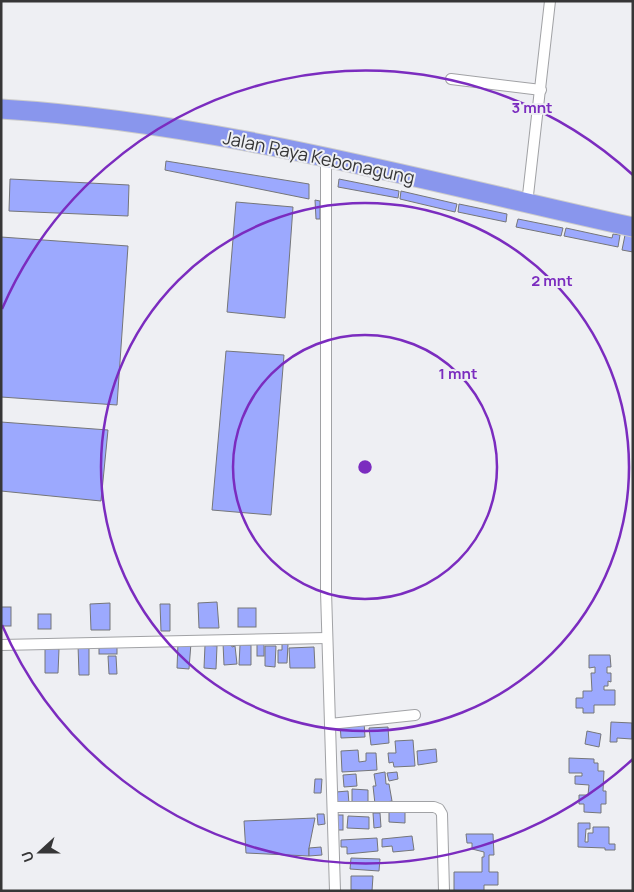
<svg xmlns="http://www.w3.org/2000/svg" width="634" height="892" font-family="Manrope,sans-serif">
	<rect width="100%" height="100%" fill="#eeeff3"/>
	<g fill="#9ca9fe" stroke="#757679">
		<path d="M166,161L309,184V199L165,170Z"/>
		<path d="M10,179L129,185L128,216L9,211Z"/>
		<path d="M339,179L399,191L398,198L338,187Z"/>
		<path d="M401,191L457,204L455,212L400,199Z"/>
		<path d="M315,200L320,201V219H316Z"/>
		<path d="M236,202L293,207L285,318L227,312Z"/>
		<path d="M459,204L507,214L506,222L458,212Z"/>
		<path d="M518,219L563,228L561,236L516,227Z"/>
		<path d="M566,228L612,238L613,234L620,235L618,247L564,236Z"/>
		<path d="M625,235L633,236V252L622,250Z"/>
		<path d="M1,237L128,246L117,405L1,397Z"/>
		<path d="M226,351L284,355L271,515L212,510Z"/>
		<path d="M1,422L108,430L101,501L1,491Z"/>
		<path d="M217,602L219,628H199L198,603Z"/>
		<path d="M110,603V630H91L90,604Z"/>
		<path d="M160,604H170V631H161Z"/>
		<rect x="1" y="607" width="10" height="19"/>
		<rect x="238" y="608" width="18" height="19"/>
		<rect x="38" y="614" width="13" height="15"/>
		<rect x="257" y="641" width="7" height="15"/>
		<path d="M178,643H191L189,669L177,668Z"/>
		<path d="M223,643H231L232,647L235,646L237,664L224,665Z"/>
		<path d="M282,644H288L287,663H278V650H282Z"/>
		<path d="M78,645H89V675H79Z"/>
		<rect x="99" y="645" width="18" height="9"/>
		<path d="M205,645L217,646L216,669L204,668Z"/>
		<path d="M240,645H251V665H239Z"/>
		<path d="M45,646L59,649L58,673H45Z"/>
		<path d="M265,646H276L275,667L265,666Z"/>
		<path d="M314,647L315,668H290L289,648Z"/>
		<path d="M589,655H610L611,667H607V673H611V682L608,681V686H604V690H615V705H594V713H583V708H576V698H583V691H592L591,673H595V667L589,668Z"/>
		<path d="M108,656H116L117,674H109Z"/>
		<path d="M364,722L365,737L341,738L340,724Z"/>
		<path d="M611,722L632,723V739L617,738V742H610Z"/>
		<path d="M388,727L389,743L371,745L369,728Z"/>
		<path d="M587,731L601,734L599,747L585,744Z"/>
		<path d="M413,740L415,766L394,767L393,762L389,763L388,753H396L395,741Z"/>
		<path d="M436,749L437,762L418,765L417,751Z"/>
		<path d="M358,750L359,762L366,761V753H376L377,770L342,772L341,751Z"/>
		<path d="M569,758L594,759V763H598V771H604L603,791H606V804H601V813L584,812V804H579V795H588L589,785L575,784V776H582V773H569Z"/>
		<path d="M385,772L386,784H389L392,801L375,804L373,786H376L374,774Z"/>
		<path d="M397,772L398,779L389,781L387,773Z"/>
		<path d="M356,774L357,786L344,787L343,775Z"/>
		<path d="M315,779H322L321,793H314Z"/>
		<path d="M352,789L368,790V805L352,804Z"/>
		<path d="M348,791L349,804H337L336,792Z"/>
		<path d="M389,812H405V823L389,822Z"/>
		<path d="M373,813H380L381,827L374,828Z"/>
		<path d="M317,814H324L325,824L318,825Z"/>
		<rect x="336" y="815" width="7" height="15"/>
		<path d="M348,816L369,817V829L347,828Z"/>
		<path d="M315,818L309,848V856L246,853L244,821Z"/>
		<path d="M578,823H590V829H586L585,842H588V833H593V827H609V844H615V850H605V848L578,847Z"/>
		<path d="M466,834H493L494,855H489V872H498V885H484V891H454V872H482V857H484V852L472,849V843H467Z"/>
		<path d="M412,836L414,850L393,852L392,846L382,847V839Z"/>
		<path d="M377,838L378,851L347,854V847H341V840Z"/>
		<path d="M321,847L322,855L309,856V848Z"/>
		<path d="M351,858L380,859L379,871L350,869Z"/>
		<path d="M351,876H373L372,891L351,890Z"/>
	</g>
	<g fill="none" stroke-linecap="round" stroke-linejoin="round">
		<defs>
			<g id="street">
				<path d="M451,79L541,90"/>
				<path d="M326,158V591L335,891"/>
				<path d="M527,204L550,1"/>
				<path d="M1,645L327,638"/>
				<path d="M330,724L415,715"/>
				<path d="M333,807H434L439,809L442,814L444,891"/>
			</g>
			<path id="highway" d="M1,109C215,122 424,181 633,227"/>
		</defs>
		<use href="#street" stroke="#a1a2a5" stroke-width="12"/>
		<use href="#highway" stroke="#cbcbcb" stroke-width="21"/>
		<use href="#street" stroke="#fff" stroke-width="10"/>
		<use href="#highway" stroke="#8996ed" stroke-width="19"/>
	</g>
	<g fill="none" stroke="#7b2cbf" stroke-width="2.5">
		<circle cx="365" cy="467" r="132"/>
		<circle cx="365" cy="467" r="264"/>
		<path d="M633 759A396 396 0 0 1 2 625M2 309A396 396 0 0 1 633 175"/>
	</g>
	<g text-anchor="middle" dominant-baseline="central" stroke-width="4" stroke-linejoin="round" paint-order="stroke">
		<g font-size="18" fill="#363637" stroke="#eeeff3">
			<text transform="translate(319 157) rotate(12)">Jalan Raya Kebonagung</text>
		</g>
	</g>
	<circle cx="365" cy="467" r="8" fill="#7b2cbf" stroke="#eeeff3" stroke-width="2.5"/>
	<g font-size="15" text-anchor="middle" font-weight="bold" fill="#7b2cbf" stroke="#eeeff3" stroke-width="4" stroke-linejoin="round" paint-order="stroke">
		<text x="532" y="113">3 mnt</text>
		<text x="552" y="286">2 mnt</text>
		<text x="458" y="379">1 mnt</text>
	</g>
	<rect width="634" height="892" fill="none" stroke="#363637" stroke-width="5"/>
	<g transform="translate(40 852) rotate(249)" stroke="#eeeff3" stroke-width="4" paint-order="stroke">
	<path d="M0-4L9 19L0 12L-9 19Z" fill="#363637"/>
	<text y="-8" font-size="14" font-weight="bold" text-anchor="middle" fill="#363637">U</text>
	</g>
</svg>
